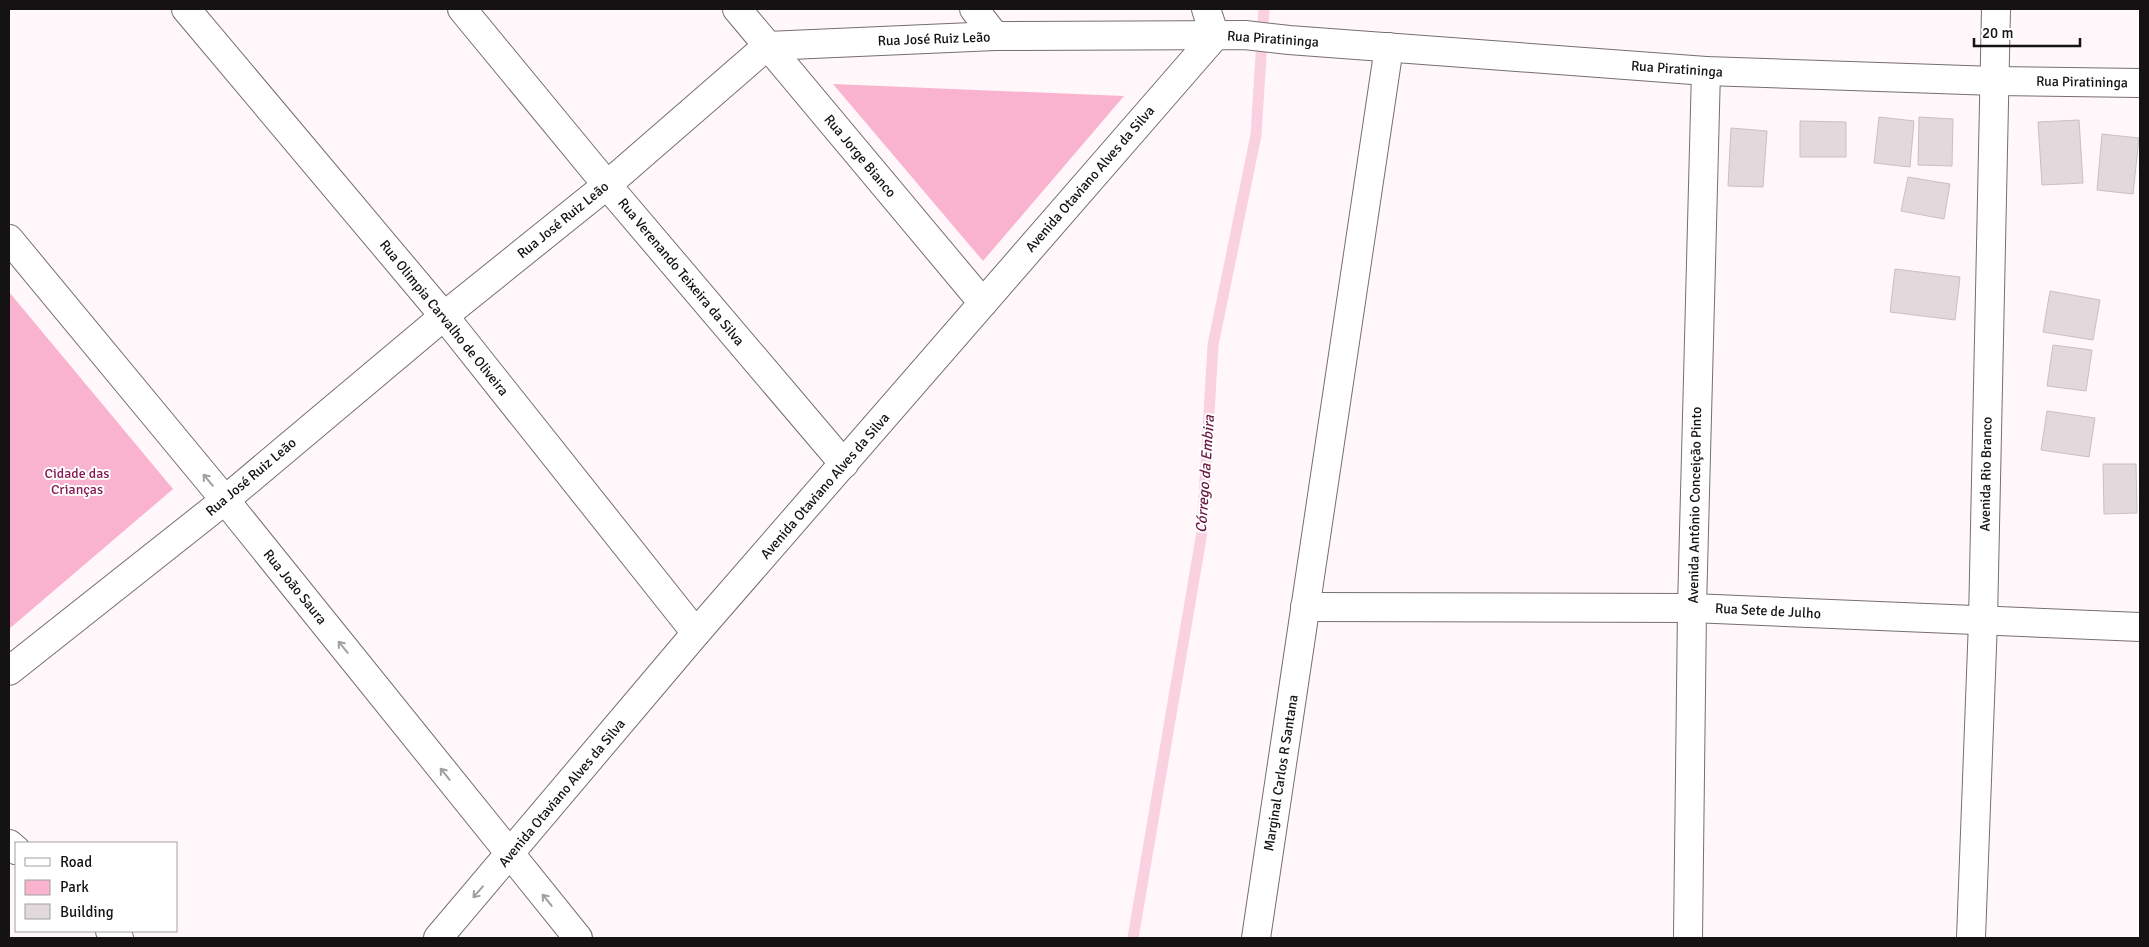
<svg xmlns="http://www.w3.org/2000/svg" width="2149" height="947" font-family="Signika,sans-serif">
	<rect width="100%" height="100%" fill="#fff7fa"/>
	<g fill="#f9b3ce">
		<path d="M833,84L1124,96L983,261Z"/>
		<path d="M9,292L173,489L9,629Z"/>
	</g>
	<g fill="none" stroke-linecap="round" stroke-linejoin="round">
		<path stroke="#fad1e0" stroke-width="11" d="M1133,938L1202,532L1213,345L1256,135L1264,9"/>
	</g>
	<g fill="#e2d9dc" stroke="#c9c0c3">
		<path d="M1879,117L1914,121L1910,167L1874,163Z"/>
		<path d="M1919,117L1953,119L1952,166L1918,165Z"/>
		<path d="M2079,120L2083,183L2042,185L2038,122Z"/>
		<path d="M1800,121L1846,122V157H1800Z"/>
		<path d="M1731,128L1767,131L1763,187L1728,186Z"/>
		<path d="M2102,134L2139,138L2133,194L2097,190Z"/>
		<path d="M1908,177L1950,184L1944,219L1901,211Z"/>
		<path d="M1895,269L1960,277L1955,320L1890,312Z"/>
		<path d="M2050,291L2100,300L2093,340L2043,332Z"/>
		<path d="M2053,345L2092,350L2086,391L2047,386Z"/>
		<path d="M2047,411L2095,418L2089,457L2041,450Z"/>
		<path d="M2103,464H2136L2137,513L2104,514Z"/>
	</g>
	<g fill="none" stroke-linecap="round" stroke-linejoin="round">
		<defs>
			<g id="minor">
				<path d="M186,9L444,316L696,633"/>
				<path d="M462,9L607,185L844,464"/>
				<path d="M737,9L983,303"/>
				<path d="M974,9L995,36"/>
				<path d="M1206,9L1215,36"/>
				<path d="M9,239L225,500L578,938"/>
				<path d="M1305,607L1692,608L2140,627"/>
				<path d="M9,671L225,500L444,316L607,185L767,46L995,36L1245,35L1289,40L1706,71L1995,81L2140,83"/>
				<path d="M9,844L16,850"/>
				<path d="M110,931L119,938"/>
				<path d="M438,938L696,633L1215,36"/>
				<path d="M1256,938L1389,47"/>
				<path d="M1688,938L1692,608L1706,71"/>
				<path d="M1971,938L1983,621L1996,9"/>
			</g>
		</defs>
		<use href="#minor" stroke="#766e71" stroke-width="30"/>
		<use href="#minor" stroke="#fff" stroke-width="28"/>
	</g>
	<defs><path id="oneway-shaft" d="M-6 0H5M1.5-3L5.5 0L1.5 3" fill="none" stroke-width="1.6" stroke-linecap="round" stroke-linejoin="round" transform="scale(1.25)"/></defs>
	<g stroke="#a1a0a1">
		<use href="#oneway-shaft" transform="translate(208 480) rotate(-130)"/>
		<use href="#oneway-shaft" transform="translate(343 647) rotate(-129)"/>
		<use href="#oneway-shaft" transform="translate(445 774) rotate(-129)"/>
		<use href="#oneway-shaft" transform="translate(478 892) rotate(131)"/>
		<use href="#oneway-shaft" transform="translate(547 900) rotate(-129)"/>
	</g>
	<g text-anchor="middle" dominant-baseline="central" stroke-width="4" stroke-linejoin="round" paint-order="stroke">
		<g font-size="14" fill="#151213" stroke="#fff">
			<text transform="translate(934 39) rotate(-2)">Rua José Ruiz Leão</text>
			<text transform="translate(1273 39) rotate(4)">Rua Piratininga</text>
			<text transform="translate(1677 69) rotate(4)">Rua Piratininga</text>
			<text transform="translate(2082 82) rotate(1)">Rua Piratininga</text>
			<text transform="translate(860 156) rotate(50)">Rua Jorge Bianco</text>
			<text transform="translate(1090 179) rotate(-49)">Avenida Otaviano Alves da Silva</text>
			<text transform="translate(563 220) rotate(-39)">Rua José Ruiz Leão</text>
			<text transform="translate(681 272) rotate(50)">Rua Verenando Teixeira da Silva</text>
			<text transform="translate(444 318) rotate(51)">Rua Olimpia Carvalho de Oliveira</text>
			<text transform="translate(1986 474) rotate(-89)">Avenida Rio Branco</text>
			<text transform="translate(251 477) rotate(-40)">Rua José Ruiz Leão</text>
			<text transform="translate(825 486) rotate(-49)">Avenida Otaviano Alves da Silva</text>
			<text transform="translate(1695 505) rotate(-89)">Avenida Antônio Conceição Pinto</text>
			<text transform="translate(295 587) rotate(51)">Rua João Saura</text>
			<text transform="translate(1768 611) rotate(3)">Rua Sete de Julho</text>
			<text transform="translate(1281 773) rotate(-81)">Marginal Carlos R Santana</text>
			<text transform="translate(562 793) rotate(-50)">Avenida Otaviano Alves da Silva</text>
		</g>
		<g font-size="14" fill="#871853" stroke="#fff">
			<text x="77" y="473">Cidade das<tspan x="77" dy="16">Crianças</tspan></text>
		</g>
		<g font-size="15" font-style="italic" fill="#6b1742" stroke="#fff">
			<text transform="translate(1205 474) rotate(-86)">Córrego da Embira</text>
		</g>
	</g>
	<rect width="2149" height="947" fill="none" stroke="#151213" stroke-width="20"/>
	<rect x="15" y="842" width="162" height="90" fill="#ffffff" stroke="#a1a0a1"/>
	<rect x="25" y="858" width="25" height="8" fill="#ffffff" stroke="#a1a0a1"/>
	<text x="60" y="867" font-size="15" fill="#151213">Road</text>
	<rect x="25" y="880" width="25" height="15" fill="#f9b3ce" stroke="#a1a0a1"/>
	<text x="60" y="892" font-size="15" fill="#151213">Park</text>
	<rect x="25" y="904" width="25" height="15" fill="#e2d9dc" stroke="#a1a0a1"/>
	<text x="60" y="917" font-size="15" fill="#151213">Building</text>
	<path d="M1974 38v8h106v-8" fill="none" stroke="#151213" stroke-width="2.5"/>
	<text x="1982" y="38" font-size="15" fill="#151213" stroke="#ffffff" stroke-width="4" paint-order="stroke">20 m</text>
</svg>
